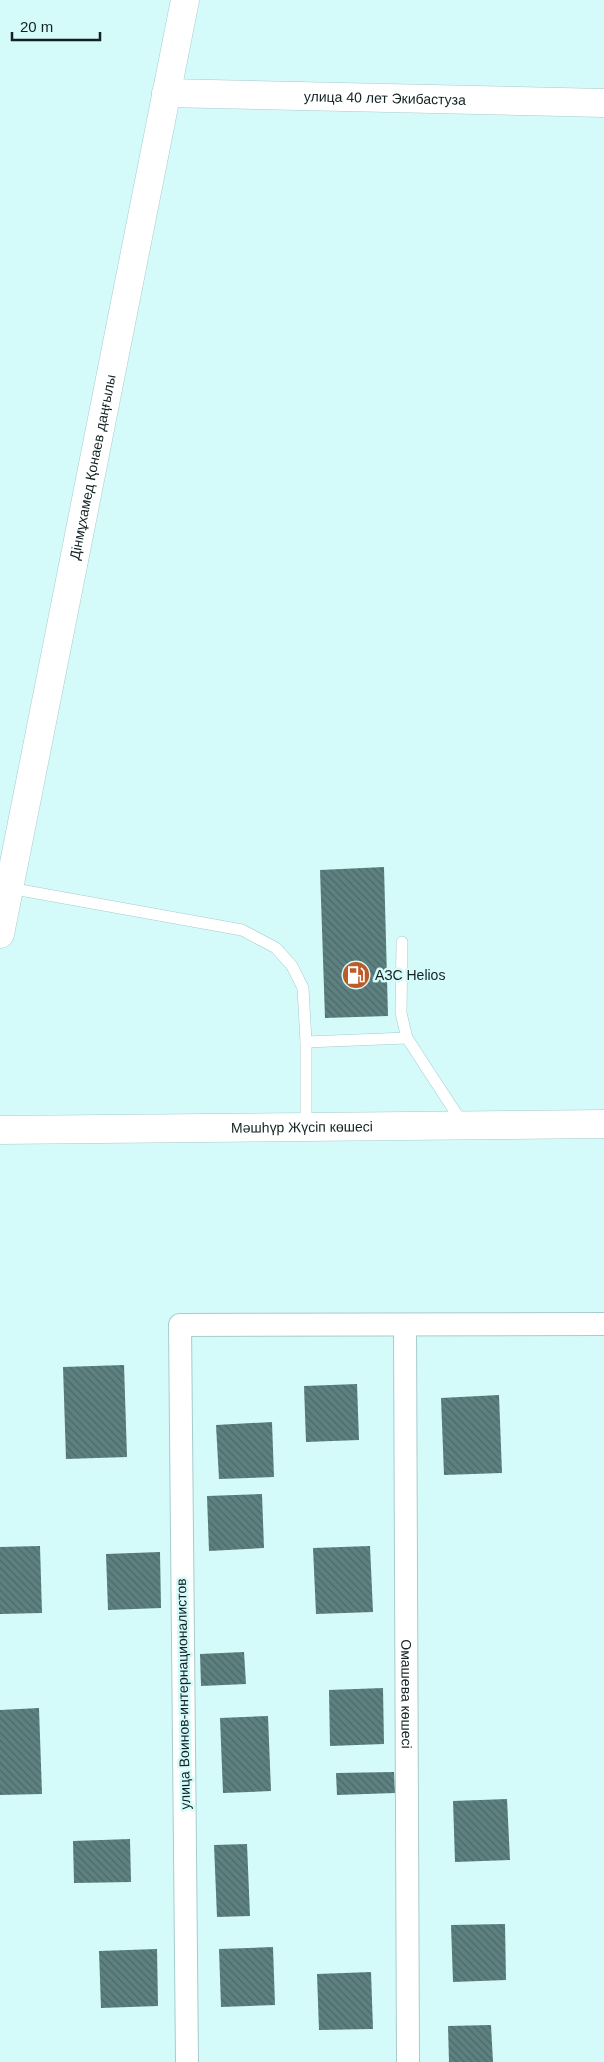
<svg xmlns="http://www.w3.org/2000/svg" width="604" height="2062" font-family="Arial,sans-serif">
	<defs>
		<pattern id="building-back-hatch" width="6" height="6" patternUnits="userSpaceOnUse" patternTransform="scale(1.25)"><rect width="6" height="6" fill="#5d8180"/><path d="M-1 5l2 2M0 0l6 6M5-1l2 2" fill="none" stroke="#4b6968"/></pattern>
	</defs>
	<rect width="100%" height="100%" fill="#d4fbfa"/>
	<g fill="url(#building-back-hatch)">
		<path d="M384,867L388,1016L325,1018L320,870Z"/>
		<path d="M124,1365L127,1457L66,1459L63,1367Z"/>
		<path d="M357,1384L359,1440L306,1442L304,1386Z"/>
		<path d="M499,1395L502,1473L444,1475L441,1398Z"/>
		<path d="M272,1422L274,1477L219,1479L216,1425Z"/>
		<path d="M262,1494L264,1548L209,1551L207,1496Z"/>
		<path d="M40,1546L42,1613L0,1614V1547Z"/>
		<path d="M370,1546L373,1612L316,1614L313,1548Z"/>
		<path d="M160,1552L161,1608L108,1610L106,1554Z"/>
		<path d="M244,1652L246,1684L201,1686L200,1654Z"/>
		<path d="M383,1688L384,1744L330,1746L329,1690Z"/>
		<path d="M39,1708L42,1794L0,1795V1710Z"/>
		<path d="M268,1716L271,1791L223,1793L220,1718Z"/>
		<path d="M394,1772L395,1793L337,1795L336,1773Z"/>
		<path d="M507,1799L510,1860L455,1862L453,1801Z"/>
		<path d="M130,1839L131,1882L74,1883L73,1841Z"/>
		<path d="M247,1844L250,1916L217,1917L214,1845Z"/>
		<path d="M505,1924L506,1980L453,1982L451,1925Z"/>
		<path d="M273,1947L275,2005L221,2007L219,1949Z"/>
		<path d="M157,1949L158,2006L101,2008L99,1951Z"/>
		<path d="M371,1972L373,2029L319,2030L317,1974Z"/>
		<path d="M491,2025L493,2062H449L448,2026Z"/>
	</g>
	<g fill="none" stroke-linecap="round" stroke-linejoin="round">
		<defs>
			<g id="lane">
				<path d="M9,888L242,930L276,948L292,966L303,988L306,1042V1127"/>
				<path d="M402,942L401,1013L407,1038L463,1124"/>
				<path d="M306,1042L407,1038"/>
			</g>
			<g id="street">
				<path id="s1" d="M405,1325L408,2062"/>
				<path d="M187,2062L180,1325L604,1324"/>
			</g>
			<g id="secondary">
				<path id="s2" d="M166,93L604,103"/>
				<path id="s3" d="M0,934L185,0"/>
				<path id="s4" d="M0,1130L604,1124"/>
			</g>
		</defs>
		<use href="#lane" stroke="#a6cccb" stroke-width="12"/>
		<use href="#street" stroke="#a6cccb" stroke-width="24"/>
		<use href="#secondary" stroke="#a6cccb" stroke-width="29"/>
		<use href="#lane" stroke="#fff" stroke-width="11"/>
		<use href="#street" stroke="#fff" stroke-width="22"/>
		<use href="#secondary" stroke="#fff" stroke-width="28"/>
	</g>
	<defs>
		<symbol id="fuel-disc" viewBox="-11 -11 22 22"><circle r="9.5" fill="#bf5a28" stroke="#d4fbfa"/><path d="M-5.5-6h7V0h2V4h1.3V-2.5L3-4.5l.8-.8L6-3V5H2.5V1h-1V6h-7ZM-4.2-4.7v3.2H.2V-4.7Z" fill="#fff"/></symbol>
	</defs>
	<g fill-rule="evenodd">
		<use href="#fuel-disc" x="340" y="959" width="32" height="32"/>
	</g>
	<g text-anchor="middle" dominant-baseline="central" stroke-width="5" stroke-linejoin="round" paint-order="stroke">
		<g font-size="14" fill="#122121" stroke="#d4fbfa">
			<text stroke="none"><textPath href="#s2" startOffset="219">улица 40 лет Экибастуза</textPath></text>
			<text stroke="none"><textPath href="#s3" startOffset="476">Дінмұхамед Қонаев даңғылы</textPath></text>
			<text stroke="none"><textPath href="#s4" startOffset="302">Мәшһүр Жүсіп көшесі</textPath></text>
			<text stroke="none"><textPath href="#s1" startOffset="369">Омашева көшесі</textPath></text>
			<text transform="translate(183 1694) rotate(-91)">улица Воинов-интернационалистов</text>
		</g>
		<g font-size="14" fill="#122121" stroke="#d4fbfa" text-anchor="start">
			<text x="375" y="975">АЗС Helios</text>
		</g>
	</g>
	<path d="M12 32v8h88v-8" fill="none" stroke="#122121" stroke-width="2.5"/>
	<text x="20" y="32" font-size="15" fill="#122121" stroke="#d4fbfa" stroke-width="4" paint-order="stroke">20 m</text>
</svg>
